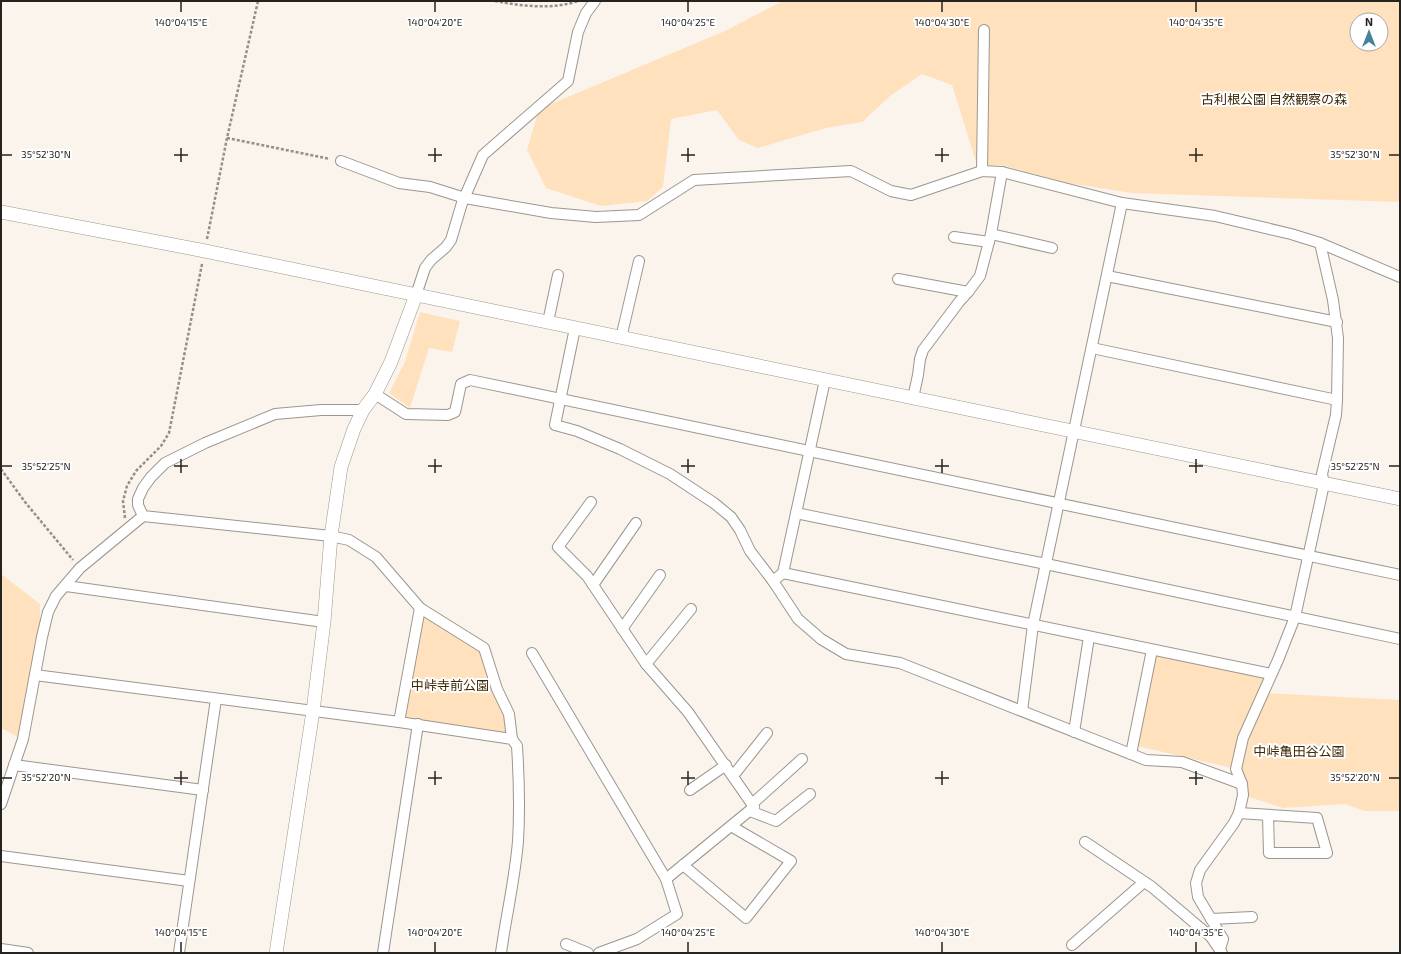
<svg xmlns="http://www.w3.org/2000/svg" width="1401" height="954" font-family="'Exo 2','Noto Sans JP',sans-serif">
	<rect width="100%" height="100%" fill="#faf4ed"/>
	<g fill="#ffe1be" fill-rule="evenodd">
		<path d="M783,1H1400V202L1132,193L1068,183L1001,165H977L952,85L922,74L890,96L862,122L826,128L758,148L739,140L717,110L671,119L663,187L647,201L601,206L546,188L527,150L539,109L725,31ZM1357,20H1381V44H1357Z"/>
		<path d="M420,312L460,321L452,352L429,348L410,408L389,393L405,362Z"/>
		<path d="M1,574L40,604V632L18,737L1,728Z"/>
		<path d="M420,608L484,648L512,739L399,722Z"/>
		<path d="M1152,650L1271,674L1263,693L1400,700V811H1365L1345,804L1283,808L1243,795L1236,769L1133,745Z"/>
	</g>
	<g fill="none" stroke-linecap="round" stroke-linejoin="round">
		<defs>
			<g id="minor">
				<path d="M341,161L399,183L430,187L465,198L551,213L596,217L639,215L694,180L851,171L891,191L911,195L982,171L1002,172L1122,203L1215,216L1291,234L1320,243L1400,277"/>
				<path d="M982,171L984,30"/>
				<path d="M991,234L1052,248"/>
				<path d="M954,237L989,242"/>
				<path d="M1107,276L1337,322"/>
				<path d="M898,279L968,292"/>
				<path d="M416,295L425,268L431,260L446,247L451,240L462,203L483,155L568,81L578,32L586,13L595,1"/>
				<path d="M548,322L558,275"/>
				<path d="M575,328L555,425L577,431L620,449L670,474L714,503L731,517L740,530L750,551L773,581"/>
				<path d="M621,338L639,261"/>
				<path d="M1092,348L1337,400"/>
				<path d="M825,380L783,573L1271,674"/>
				<path d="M375,394L406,414L448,415L455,412L461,384L470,380L1400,575"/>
				<path d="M913,398L918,375L920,359L923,350L959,302L968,292L980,276L991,234L1002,172"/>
				<path d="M363,410H321L275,414L205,443L165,463L151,477L143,488L138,499V505L143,516L331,536L349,540L376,557L420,608L399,722"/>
				<path d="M591,502L558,547L587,576L646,664L688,712L754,807L666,879L677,914L637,939L599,953"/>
				<path d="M796,513L1046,564L1400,639"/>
				<path d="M783,573L773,581L798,619L821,639L846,654L900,663L1146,760L1182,762L1242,784"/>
				<path d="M593,585L636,523"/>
				<path d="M66,586L324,622"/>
				<path d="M420,608L484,648L497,689L509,714L512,739"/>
				<path d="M622,629L660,575"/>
				<path d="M532,653L666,879"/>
				<path d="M646,664L691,609"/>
				<path d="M35,675L399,722L512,739L517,746C519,778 520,809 518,841C515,879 506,916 501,953"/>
				<path d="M1022,711L1033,625L1122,203"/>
				<path d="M1074,732L1089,637"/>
				<path d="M1131,754L1152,650"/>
				<path d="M14,765L203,790"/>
				<path d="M733,776L767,733"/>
				<path d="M690,790L726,765"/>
				<path d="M1,804L23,739L42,637L48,612L56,596L80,568L143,516"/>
				<path d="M752,804L802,759"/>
				<path d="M750,811L776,821L810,794"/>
				<path d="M1239,813L1317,818L1327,853H1269L1268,815"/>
				<path d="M1085,842L1152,887L1211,937L1222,953"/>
				<path d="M1,856L189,881"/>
				<path d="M683,865L746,918L791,861L731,826"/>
				<path d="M1211,919L1252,917"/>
				<path d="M566,944L588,953"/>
				<path d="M1072,945L1144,882"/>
				<path d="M1,949L28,953"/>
				<path d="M1220,949L1223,939L1198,897L1196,883L1200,870L1234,823L1239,813L1243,795L1242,784L1236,769L1243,738L1278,660L1295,617L1324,484L1322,474L1336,415L1337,400L1338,338L1333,300L1320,243"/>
				<path d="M179,953L216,699"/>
				<path d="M383,953L418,724"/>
			</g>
			<g id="tertiary">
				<path d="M1,212L205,251L1400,499"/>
				<path d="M276,953L313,711L324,622L331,536L341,467L354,429L363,410L375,394L391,362L416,295"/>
			</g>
		</defs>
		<use href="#minor" stroke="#9c9690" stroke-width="12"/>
		<use href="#tertiary" stroke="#9c9690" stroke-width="14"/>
		<g stroke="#938f8a" stroke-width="2.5" stroke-dasharray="3 2" stroke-linecap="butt">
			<path d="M495,1C522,6 551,10 578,1"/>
			<path d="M227,138L330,159"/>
			<path d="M207,239L227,138L258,1"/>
			<path d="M1,469L25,502L73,560"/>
			<path d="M125,518L123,501L127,486L136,471L161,446L169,433L202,264"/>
		</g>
		<use href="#minor" stroke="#fff" stroke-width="10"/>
		<use href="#tertiary" stroke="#fff" stroke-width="13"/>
	</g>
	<path fill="none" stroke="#252320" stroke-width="1.5" d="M181,2V12M435,2V12M688,2V12M942,2V12M1196,2V12M181,148V162M435,148V162M688,148V162M942,148V162M1196,148V162M2,155H12M174,155H188M428,155H442M681,155H695M935,155H949M1189,155H1203M1389,155H1399M181,459V473M435,459V473M688,459V473M942,459V473M1196,459V473M2,466H12M174,466H188M428,466H442M681,466H695M935,466H949M1189,466H1203M1389,466H1399M181,771V785M435,771V785M688,771V785M942,771V785M1196,771V785M2,778H12M174,778H188M428,778H442M681,778H695M935,778H949M1189,778H1203M1389,778H1399M181,942V952M435,942V952M688,942V952M942,942V952M1196,942V952"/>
	<g text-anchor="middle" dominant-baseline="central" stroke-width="4" stroke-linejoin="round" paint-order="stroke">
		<g font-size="13" fill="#3f2806" stroke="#fff">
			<text x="1274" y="99">古利根公園 自然観察の森</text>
			<text x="450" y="685">中峠寺前公園</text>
			<text x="1299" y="751">中峠亀田谷公園</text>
		</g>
	</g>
	<g font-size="10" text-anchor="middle" fill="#252320" stroke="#fff" stroke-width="4" stroke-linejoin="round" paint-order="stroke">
		<text x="181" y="26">140°04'15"E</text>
		<text x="435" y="26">140°04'20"E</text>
		<text x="688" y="26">140°04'25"E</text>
		<text x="942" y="26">140°04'30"E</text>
		<text x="1196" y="26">140°04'35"E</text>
		<text x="46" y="158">35°52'30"N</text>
		<text x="1355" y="158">35°52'30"N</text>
		<text x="46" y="470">35°52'25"N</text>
		<text x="1355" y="470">35°52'25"N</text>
		<text x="46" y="781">35°52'20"N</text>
		<text x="1355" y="781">35°52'20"N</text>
		<text x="181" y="936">140°04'15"E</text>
		<text x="435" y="936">140°04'20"E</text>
		<text x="688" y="936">140°04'25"E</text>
		<text x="942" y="936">140°04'30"E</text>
		<text x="1196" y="936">140°04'35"E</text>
	</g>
	<rect width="1401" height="954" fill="none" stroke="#252320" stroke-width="4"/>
	<g transform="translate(1369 32)"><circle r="19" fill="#ffffff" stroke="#a8a7a6"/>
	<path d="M0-3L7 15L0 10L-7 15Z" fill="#458498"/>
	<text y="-6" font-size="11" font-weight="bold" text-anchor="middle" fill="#252320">N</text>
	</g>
</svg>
